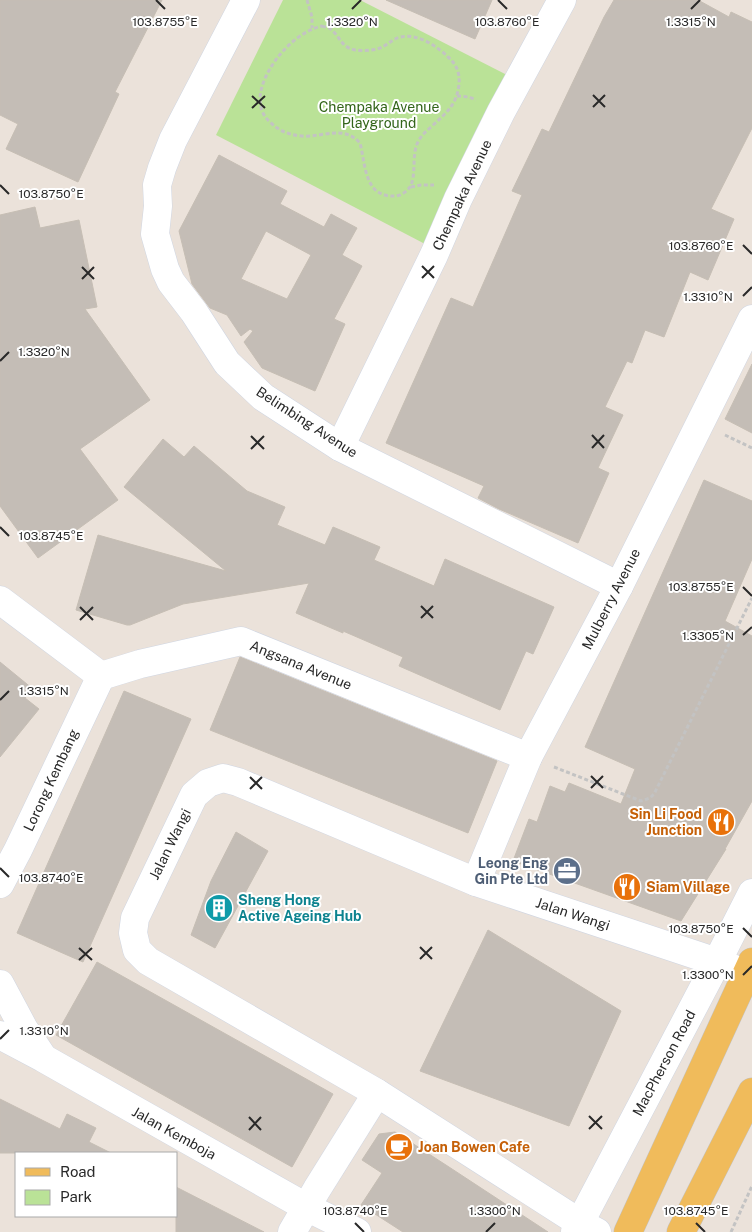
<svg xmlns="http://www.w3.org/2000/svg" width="752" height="1232" font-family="'Public Sans',sans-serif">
	<rect width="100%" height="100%" fill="#ebe2da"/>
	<path fill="#bae297" d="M283,0H360L507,75L425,244L216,135Z"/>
	<g fill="#c4bdb6" stroke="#c6beb4" fill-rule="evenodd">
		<path d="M0,0H162L115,92L119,94L78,182L6,149L18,124L0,115Z"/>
		<path d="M386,0H492L475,39Z"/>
		<path d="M614,0H698L729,17L731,12L752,22V128L711,209L734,219L708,280L690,272L664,337L645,330L632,363L627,361L605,407L623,415L598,468L609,473L578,543L499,509L478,498L484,486L386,443L451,298L473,307L522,195L512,191L542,129L549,132L604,17Z"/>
		<path d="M219,155L287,191L280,204L324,227L331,214L357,228L342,255L362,266L334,319L345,324L315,391L262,368L244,342L253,331L250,329L241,336L227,315L210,308L192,284L179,231ZM266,231L311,255L287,299L241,279Z"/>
		<path d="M35,207L40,228L79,220L97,307L85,309L150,400L80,449L118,500L38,558L0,506V215Z"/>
		<path d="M752,364V433L725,419Z"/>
		<path d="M163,439L184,457L194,446L247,491L285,507L277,525L325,545L333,527L380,547L374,560L434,586L445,559L554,607L533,654L526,651L500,710L399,666L403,657L343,631V633L296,613L309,583L183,604L130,625H127L76,610L98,535L226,571L124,487Z"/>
		<path d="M704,480L752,501V559L725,621L752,636V801L725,849H726L681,921L513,861L529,819L537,822L550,786L565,792L569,783L621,804L635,769L585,747Z"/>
		<path d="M240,657L497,761L468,833L210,730Z"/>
		<path d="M0,662L33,689L25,698L39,709L0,757Z"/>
		<path d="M124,691L191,719L83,962L17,933Z"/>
		<path d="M236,832L268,851L215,948L191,935L211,881Z"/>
		<path d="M488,930L621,1011L569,1126L420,1071Z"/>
		<path d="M97,962L333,1094L292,1167L56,1035Z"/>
		<path d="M0,1099L60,1129L67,1114L96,1128L89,1142L111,1153H0Z"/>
		<path d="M395,1132L449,1167L548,1232H403L361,1205L382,1173L362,1160L379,1134Z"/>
		<path d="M176,1187L264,1232H176Z"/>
	</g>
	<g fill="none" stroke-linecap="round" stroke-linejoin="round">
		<defs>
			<g id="minor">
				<path d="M246,0L173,140L162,168L157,185L158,206L155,234L165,269L171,282L194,312L227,363L263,397L340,447L619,586"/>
				<path d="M340,447L434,255L458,199L501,112L562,0"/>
				<path d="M0,600L101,676"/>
				<path d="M101,676L140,664L241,641L528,757"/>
				<path d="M476,882L528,757L619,586L752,319"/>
				<path d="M0,884L18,850L101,676"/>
				<path d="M0,984L24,1029L42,1056"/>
				<path d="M0,1035L43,1058L306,1207L357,1232"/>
				<path d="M292,1232L317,1189L377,1093"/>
				<path d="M575,1232L717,962L752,893"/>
				<path d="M597,1232L580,1223L377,1093L148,961L137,950L133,933L135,918L194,795L208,783L223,778L238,782L476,882L717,962L752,976"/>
			</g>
			<g id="major">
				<path d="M628,1232L752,962"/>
				<path d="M681,1232L752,1092"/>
			</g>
		</defs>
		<use href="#minor" stroke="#d0d6e2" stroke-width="29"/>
		<use href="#major" stroke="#c3c3c3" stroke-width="29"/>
		<g stroke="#c3c3c3" stroke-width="3" stroke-dasharray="4 2.5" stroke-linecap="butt">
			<path d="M307,0L312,17V28"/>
			<path d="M322,26C324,27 327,27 329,28C340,35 340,47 355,50C364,51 376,51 384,46C390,43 394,38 401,37C417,33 437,46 448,57C456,64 460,72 459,84C457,105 446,113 431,127C425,132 420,137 417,144C412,157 416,173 411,185C408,191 402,195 396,196C364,198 366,166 360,143C343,124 322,138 302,136C289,135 279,131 270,122C250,104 264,75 278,57C289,43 305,30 322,26Z"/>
			<path d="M457,96L469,97L476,100"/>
			<path d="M411,187L421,185H434"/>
			<path d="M725,435L752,448"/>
			<path d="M554,767L641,801L650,798L654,794L752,598"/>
			<path d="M731,1232L752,1186"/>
		</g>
		<use href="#minor" stroke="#fff" stroke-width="28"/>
		<use href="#major" stroke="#f0bb5b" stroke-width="28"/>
	</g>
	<path fill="none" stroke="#292929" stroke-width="2" d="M156,0L165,9M498,0L507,9M352,9L361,0M691,9L700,0M593,95L605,107M252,96L265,108M593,107L605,95M252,108L265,96M0,185L9,194M743,245L752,254M422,266L434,278M82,267L94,279M422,278L434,266M82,279L94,267M743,296L752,287M0,361L9,352M592,435L604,448M251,436L264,449M592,448L604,435M251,449L264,436M0,527L9,536M743,587L752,596M421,606L433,618M80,607L93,620M421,618L433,606M80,620L93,607M743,635L752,627M0,700L9,691M591,776L603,788M250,777L262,789M591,788L603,776M250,789L262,777M0,868L9,877M743,928L752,937M420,947L432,959M79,948L92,960M420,959L432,947M79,960L92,948M743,975L752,966M0,1039L9,1030M589,1116L602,1129M249,1117L261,1130M589,1129L602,1116M249,1130L261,1117M355,1223L364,1232M696,1223L705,1232M486,1232L495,1223"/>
	<defs>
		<symbol id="restaurant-disc" viewBox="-11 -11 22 22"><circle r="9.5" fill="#e8710a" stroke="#fff"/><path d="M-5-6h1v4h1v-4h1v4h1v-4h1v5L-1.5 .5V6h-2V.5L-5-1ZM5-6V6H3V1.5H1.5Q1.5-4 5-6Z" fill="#fff"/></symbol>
		<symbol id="office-disc" viewBox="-11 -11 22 22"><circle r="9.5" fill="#5c6f8a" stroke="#fff"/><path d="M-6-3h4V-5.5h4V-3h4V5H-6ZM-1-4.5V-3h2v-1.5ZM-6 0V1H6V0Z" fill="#fff"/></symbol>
		<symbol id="building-disc" viewBox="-11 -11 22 22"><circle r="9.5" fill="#0f9aa8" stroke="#fff"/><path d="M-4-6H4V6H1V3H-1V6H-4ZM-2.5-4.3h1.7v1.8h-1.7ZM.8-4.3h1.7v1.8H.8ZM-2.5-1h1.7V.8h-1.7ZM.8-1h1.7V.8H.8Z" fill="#fff"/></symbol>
		<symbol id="cafe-disc" viewBox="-11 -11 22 22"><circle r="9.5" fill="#e8710a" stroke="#fff"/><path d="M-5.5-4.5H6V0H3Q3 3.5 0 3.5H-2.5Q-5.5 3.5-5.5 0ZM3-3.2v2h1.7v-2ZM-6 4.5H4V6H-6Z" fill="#fff"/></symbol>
	</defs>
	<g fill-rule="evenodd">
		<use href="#restaurant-disc" x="705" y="806" width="32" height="32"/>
		<use href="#office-disc" x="551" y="855" width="32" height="32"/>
		<use href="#restaurant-disc" x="611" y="871" width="32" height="32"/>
		<use href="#building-disc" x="203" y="892" width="32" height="32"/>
		<use href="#cafe-disc" x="383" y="1131" width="32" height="32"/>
	</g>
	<g text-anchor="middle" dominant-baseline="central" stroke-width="4" stroke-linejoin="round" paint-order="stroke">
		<g font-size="14" fill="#33651a" stroke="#fff">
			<text x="379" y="107">Chempaka Avenue<tspan x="379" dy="16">Playground</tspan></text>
		</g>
		<g font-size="14" fill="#292929" stroke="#fff">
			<text transform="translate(462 195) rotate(-65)">Chempaka Avenue</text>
			<text transform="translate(307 422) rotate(33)">Belimbing Avenue</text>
			<text transform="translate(611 599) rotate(-63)">Mulberry Avenue</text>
			<text transform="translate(301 665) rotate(22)">Angsana Avenue</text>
			<text transform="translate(51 780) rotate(-65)">Lorong Kembang</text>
			<text transform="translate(170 844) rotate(-64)">Jalan Wangi</text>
			<text transform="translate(573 914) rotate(18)">Jalan Wangi</text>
			<text transform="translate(664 1063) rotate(-62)">MacPherson Road</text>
			<text transform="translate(174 1133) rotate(29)">Jalan Kemboja</text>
		</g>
		<g font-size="14" font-weight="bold" fill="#c56008" stroke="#fff" text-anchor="start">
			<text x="702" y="814" text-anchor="end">Sin Li Food<tspan x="702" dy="16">Junction</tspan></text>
			<text x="646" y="887">Siam Village</text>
			<text x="418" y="1147">Joan Bowen Cafe</text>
		</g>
		<g font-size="14" font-weight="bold" fill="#4e5e75" stroke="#fff" text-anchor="end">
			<text x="548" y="863">Leong Eng<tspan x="548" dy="16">Gin Pte Ltd</tspan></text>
		</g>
		<g font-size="14" font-weight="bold" fill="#0d838f" stroke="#fff" text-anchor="start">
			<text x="238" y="900">Sheng Hong<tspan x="238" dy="16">Active Ageing Hub</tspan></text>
		</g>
	</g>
	<g font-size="12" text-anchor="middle" fill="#292929" stroke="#fff" stroke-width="4" stroke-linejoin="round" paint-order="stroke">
		<text x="165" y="26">103.8755°E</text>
		<text x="352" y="26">1.3320°N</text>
		<text x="507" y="26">103.8760°E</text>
		<text x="691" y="26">1.3315°N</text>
		<text x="51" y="198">103.8750°E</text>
		<text x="701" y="250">103.8760°E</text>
		<text x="708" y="301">1.3310°N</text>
		<text x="44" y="356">1.3320°N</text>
		<text x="51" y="540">103.8745°E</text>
		<text x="701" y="591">103.8755°E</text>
		<text x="708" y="640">1.3305°N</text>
		<text x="44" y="695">1.3315°N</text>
		<text x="51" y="882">103.8740°E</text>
		<text x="701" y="933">103.8750°E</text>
		<text x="708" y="979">1.3300°N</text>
		<text x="44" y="1035">1.3310°N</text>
		<text x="495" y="1215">1.3300°N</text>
		<text x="355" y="1215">103.8740°E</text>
		<text x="696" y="1215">103.8745°E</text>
	</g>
	<rect x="15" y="1152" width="162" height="65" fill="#ffffff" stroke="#a9a9a9"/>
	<rect x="25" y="1168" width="25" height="8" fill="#f0bb5b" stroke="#a9a9a9"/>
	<text x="60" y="1177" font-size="15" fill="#292929">Road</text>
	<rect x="25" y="1190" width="25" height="15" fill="#bae297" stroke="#a9a9a9"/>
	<text x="60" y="1202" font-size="15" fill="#292929">Park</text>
</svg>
